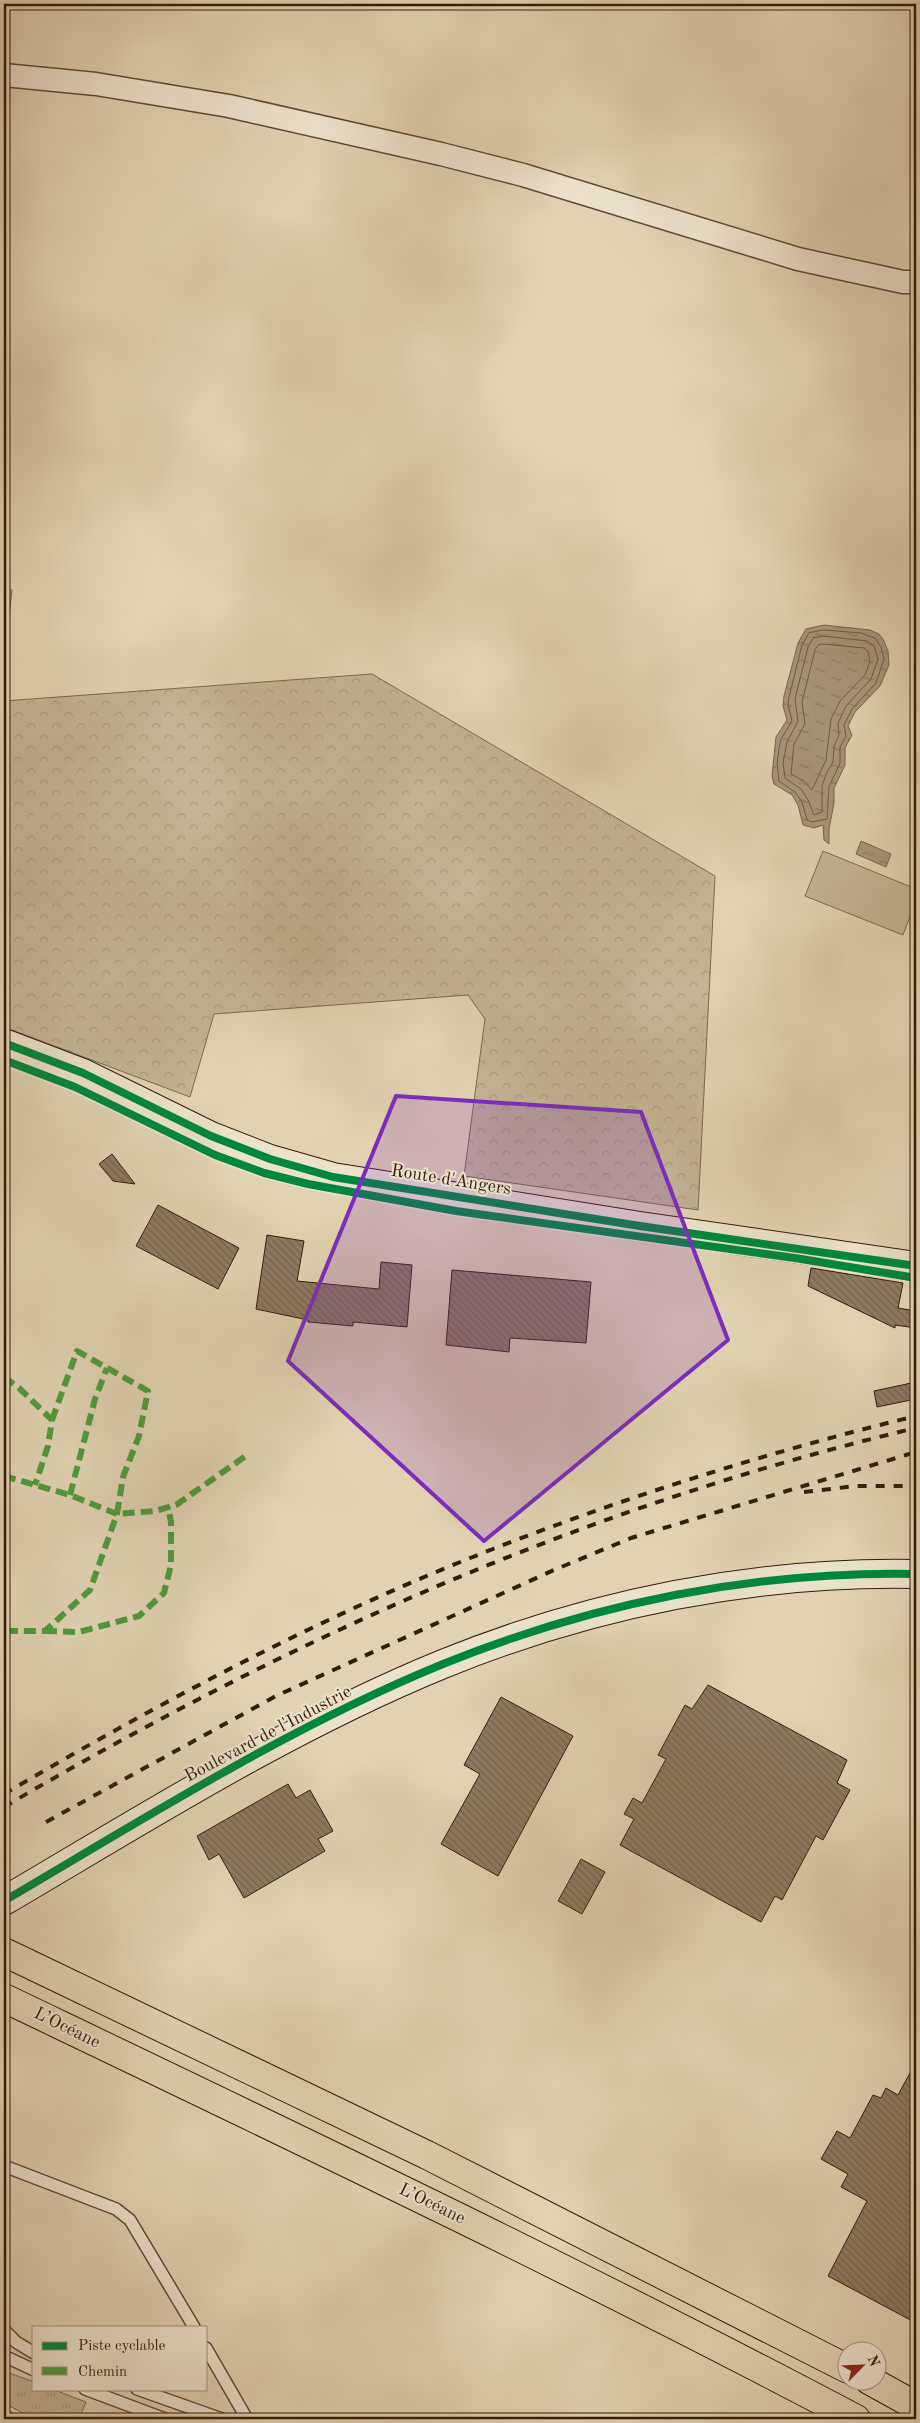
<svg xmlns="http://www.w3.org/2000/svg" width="920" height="2423" font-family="'Old Standard TT',serif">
	<defs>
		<pattern id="grass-tufts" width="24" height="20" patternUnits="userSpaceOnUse" patternTransform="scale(1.25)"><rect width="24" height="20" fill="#c3b495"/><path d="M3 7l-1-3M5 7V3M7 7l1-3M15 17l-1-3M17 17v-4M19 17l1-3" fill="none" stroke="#a89a7f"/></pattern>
		<pattern id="forest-crowns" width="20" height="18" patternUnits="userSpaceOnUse" patternTransform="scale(1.25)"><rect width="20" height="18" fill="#c3b495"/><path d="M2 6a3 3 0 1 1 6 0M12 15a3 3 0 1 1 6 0" fill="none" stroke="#a89a7f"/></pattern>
		<pattern id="water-ripples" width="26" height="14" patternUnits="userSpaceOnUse" patternTransform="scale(1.25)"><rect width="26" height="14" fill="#a69579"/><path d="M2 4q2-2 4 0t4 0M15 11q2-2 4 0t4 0" fill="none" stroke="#887962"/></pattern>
		<pattern id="building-back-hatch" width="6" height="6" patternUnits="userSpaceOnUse" patternTransform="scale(1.25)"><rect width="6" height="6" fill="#8d7b62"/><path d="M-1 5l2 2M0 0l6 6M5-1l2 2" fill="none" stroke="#74644f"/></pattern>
	</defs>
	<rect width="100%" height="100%" fill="#e1d3b1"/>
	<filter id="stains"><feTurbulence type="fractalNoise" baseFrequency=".004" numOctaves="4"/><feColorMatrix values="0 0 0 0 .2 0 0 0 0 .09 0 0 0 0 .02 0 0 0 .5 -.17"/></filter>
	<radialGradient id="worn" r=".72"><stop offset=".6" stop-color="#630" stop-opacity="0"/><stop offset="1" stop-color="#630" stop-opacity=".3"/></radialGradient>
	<path fill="url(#grass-tufts)" stroke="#7a6850" d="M4,2371L34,2382V2389H52L86,2402L79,2419H34L4,2403Z"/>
	<g fill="url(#forest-crowns)" stroke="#7a6850">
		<path d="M4,588L12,590L4,661Z"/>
		<path d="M372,674L715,876L698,1210L464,1176L485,1019L468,995L214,1014L190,1097L4,1027V701Z"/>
	</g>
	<path fill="#c3b495" stroke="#7a6850" d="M823,851L916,889V901L903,935L805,896Z"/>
	<g fill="url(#water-ripples)" stroke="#78654d">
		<path d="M824,625L870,630L879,634L883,639L888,651L889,665L880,686L855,712L848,726L852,735L845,748V765L834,788V803L829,829V844L824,840L823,825L814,828L803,825L798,805L792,795L774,784L772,776L776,737L787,720L783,706L784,696L798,643L806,629Z"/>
		<path d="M861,841L891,854L886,867L856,854Z"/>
	</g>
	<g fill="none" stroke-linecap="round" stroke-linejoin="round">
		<g stroke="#6c5842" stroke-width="1">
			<path d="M824,630L861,633L875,638L881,647L884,659L876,683L852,709L844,725L846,736L840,747V763L829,787L827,819L812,822L807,820L802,802L795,792L779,781L777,764L779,748L781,739L792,721L788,705L789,697L802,645L809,633Z"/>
			<path d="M824,636L867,641L874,646L878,659L871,679L846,706L838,723L839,735L834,746L833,762L827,772L822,786V812L814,815L808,800L801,789L785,778L783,763L787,742L798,721L795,699L808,647L813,638Z"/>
			<path d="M824,644L864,648L868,651L870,661L865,675L840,701L831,719L826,760L812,790L804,781L791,774L794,744L805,724L802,702L815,650L818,645Z"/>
		</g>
	</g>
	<g fill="url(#building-back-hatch)" stroke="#321c0c">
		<path d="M112,1154L135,1184L113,1181L99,1164Z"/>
		<path d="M158,1205L239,1248L218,1289L136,1246Z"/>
		<path d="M267,1235L304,1241L297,1281L379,1289L381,1262L412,1265L407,1327L353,1322V1326L308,1322V1320L256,1309Z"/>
		<path d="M811,1268L903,1283L898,1308L916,1311V1328L895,1325V1328L808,1286Z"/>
		<path d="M452,1270L591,1282L586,1343L510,1338L509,1352L446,1345Z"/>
		<path d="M916,1382V1399L877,1407L874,1391Z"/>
		<path d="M708,1685L847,1760L837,1783L850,1790L823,1840L816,1836L782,1900L775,1896L761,1922L620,1845L634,1819L624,1814L633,1798L642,1803L666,1759L658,1755L685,1705L692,1709Z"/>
		<path d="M501,1697L573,1736L498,1876L441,1844L480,1774L464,1765Z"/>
		<path d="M288,1784L296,1798L310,1790L333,1831L318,1839L325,1851L244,1898L219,1854L209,1860L197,1836Z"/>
		<path d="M581,1859L605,1872L582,1914L558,1901Z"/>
		<path d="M916,2062V2323L828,2276L867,2201L841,2187L848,2174L821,2159L837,2131L850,2138L873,2095L881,2098L886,2088L898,2095Z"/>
	</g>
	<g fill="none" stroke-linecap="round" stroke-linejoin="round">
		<defs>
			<g id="lane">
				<path d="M4,2166L116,2209L130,2220L194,2327"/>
				<path d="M4,2330L16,2342L34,2353"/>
				<path d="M206,2348L247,2419"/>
				<path d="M4,2356L34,2370"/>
				<path d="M85,2389L165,2419"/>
				<path d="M137,2389L222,2419"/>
				<path d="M4,2416L10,2419"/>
			</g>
			<path id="street" d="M4,75L96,84L229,106L441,154L523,175L798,259L903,282H916"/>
			<g id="secondary">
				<path d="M4,1043L83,1073L211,1136L270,1159L333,1177L640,1226L916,1266"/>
				<path d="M4,1901C147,1817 289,1727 443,1664C593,1603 754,1571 916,1574"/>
			</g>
			<g id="highway">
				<path d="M4,1952L427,2155L848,2369"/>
				<path d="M4,1998C290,2135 576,2271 856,2419"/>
				<path d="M869,2380L916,2406"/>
			</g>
		</defs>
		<use href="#lane" stroke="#5e4a35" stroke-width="14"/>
		<use href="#street" stroke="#5e4a35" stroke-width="25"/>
		<use href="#secondary" stroke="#321c0c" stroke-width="30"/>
		<use href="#highway" stroke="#321c0c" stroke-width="30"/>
		<use href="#lane" stroke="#ece2cc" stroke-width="11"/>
		<use href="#street" stroke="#ece2cc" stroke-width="22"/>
		<use href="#secondary" stroke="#ece2cc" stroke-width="28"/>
		<use href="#highway" stroke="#e1d3b1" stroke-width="28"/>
		<g stroke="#321c0c" stroke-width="4" stroke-dasharray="9 9" stroke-linecap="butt">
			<path d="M804,1492L856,1486H916"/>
			<path d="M4,1794C161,1702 323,1615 493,1549C631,1495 772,1451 916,1416"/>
			<path d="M4,1807C295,1636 587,1506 916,1428"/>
			<path d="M46,1822L276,1696L554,1570L631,1538L916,1452"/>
		</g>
		<g stroke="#509a3b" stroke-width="6" stroke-dasharray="12 6" stroke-linecap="butt">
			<path d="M4,1377L19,1388L52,1420L48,1446L35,1485"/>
			<path d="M52,1420L77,1351L148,1391L139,1436L123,1477L117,1514L155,1511L176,1505L247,1455"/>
			<path d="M4,1476L70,1495L117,1514L90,1590L45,1631H4"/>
			<path d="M70,1495L95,1399L107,1368"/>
			<path d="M45,1631L79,1632L139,1616L164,1593L171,1565V1522L168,1507"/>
		</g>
		<defs>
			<g id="cycleway">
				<path d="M4,1043L83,1073L211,1136L270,1159L333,1177L640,1226L916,1266"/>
				<path d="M4,1060L75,1087L215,1155L264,1173L308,1184L456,1211L795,1258L916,1278"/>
				<path d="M4,1901C147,1817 289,1727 443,1664C593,1603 754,1571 916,1574"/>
			</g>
		</defs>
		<use href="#cycleway" stroke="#ece2cc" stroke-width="11"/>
		<use href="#cycleway" stroke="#00873e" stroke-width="8"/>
	</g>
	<path fill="#7b2cbf" fill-opacity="0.2" stroke="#7b2cbf" stroke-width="4" stroke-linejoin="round" d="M396,1096L641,1112L728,1340L484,1541L288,1361Z"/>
	<g text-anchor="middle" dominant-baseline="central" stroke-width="4" stroke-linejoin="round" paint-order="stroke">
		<g font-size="18" fill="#321c0c" stroke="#ece2cc">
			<text transform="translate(451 1180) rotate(9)">Route d'Angers</text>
			<text transform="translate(268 1734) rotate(-28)">Boulevard de l'Industrie</text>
			<text transform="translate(67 2028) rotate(26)">L’Océane</text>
			<text transform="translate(432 2204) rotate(26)">L’Océane</text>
		</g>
	</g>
	<rect width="920" height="2423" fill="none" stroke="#e1d3b1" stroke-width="20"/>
	<rect x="5" y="5" width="910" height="2413" fill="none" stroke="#321c0c" stroke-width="2.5"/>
	<rect x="10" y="10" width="900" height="2403" fill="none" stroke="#321c0c"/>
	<rect x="32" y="2326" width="175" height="65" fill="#ece2cc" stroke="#a2937f"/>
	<rect x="42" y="2342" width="25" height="8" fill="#00873e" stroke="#a2937f"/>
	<text x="78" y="2350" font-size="15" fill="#321c0c">Piste cyclable</text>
	<rect x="42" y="2367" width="25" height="8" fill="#509a3b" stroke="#a2937f"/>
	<text x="78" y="2376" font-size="15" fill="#321c0c">Chemin</text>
	<g transform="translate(862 2366) rotate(66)"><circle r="24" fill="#ece2cc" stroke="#a2937f"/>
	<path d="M0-4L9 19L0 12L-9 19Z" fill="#8f2418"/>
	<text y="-8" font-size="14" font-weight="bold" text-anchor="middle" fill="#321c0c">N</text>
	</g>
	<rect width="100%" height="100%" filter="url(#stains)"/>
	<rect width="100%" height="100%" fill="url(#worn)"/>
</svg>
